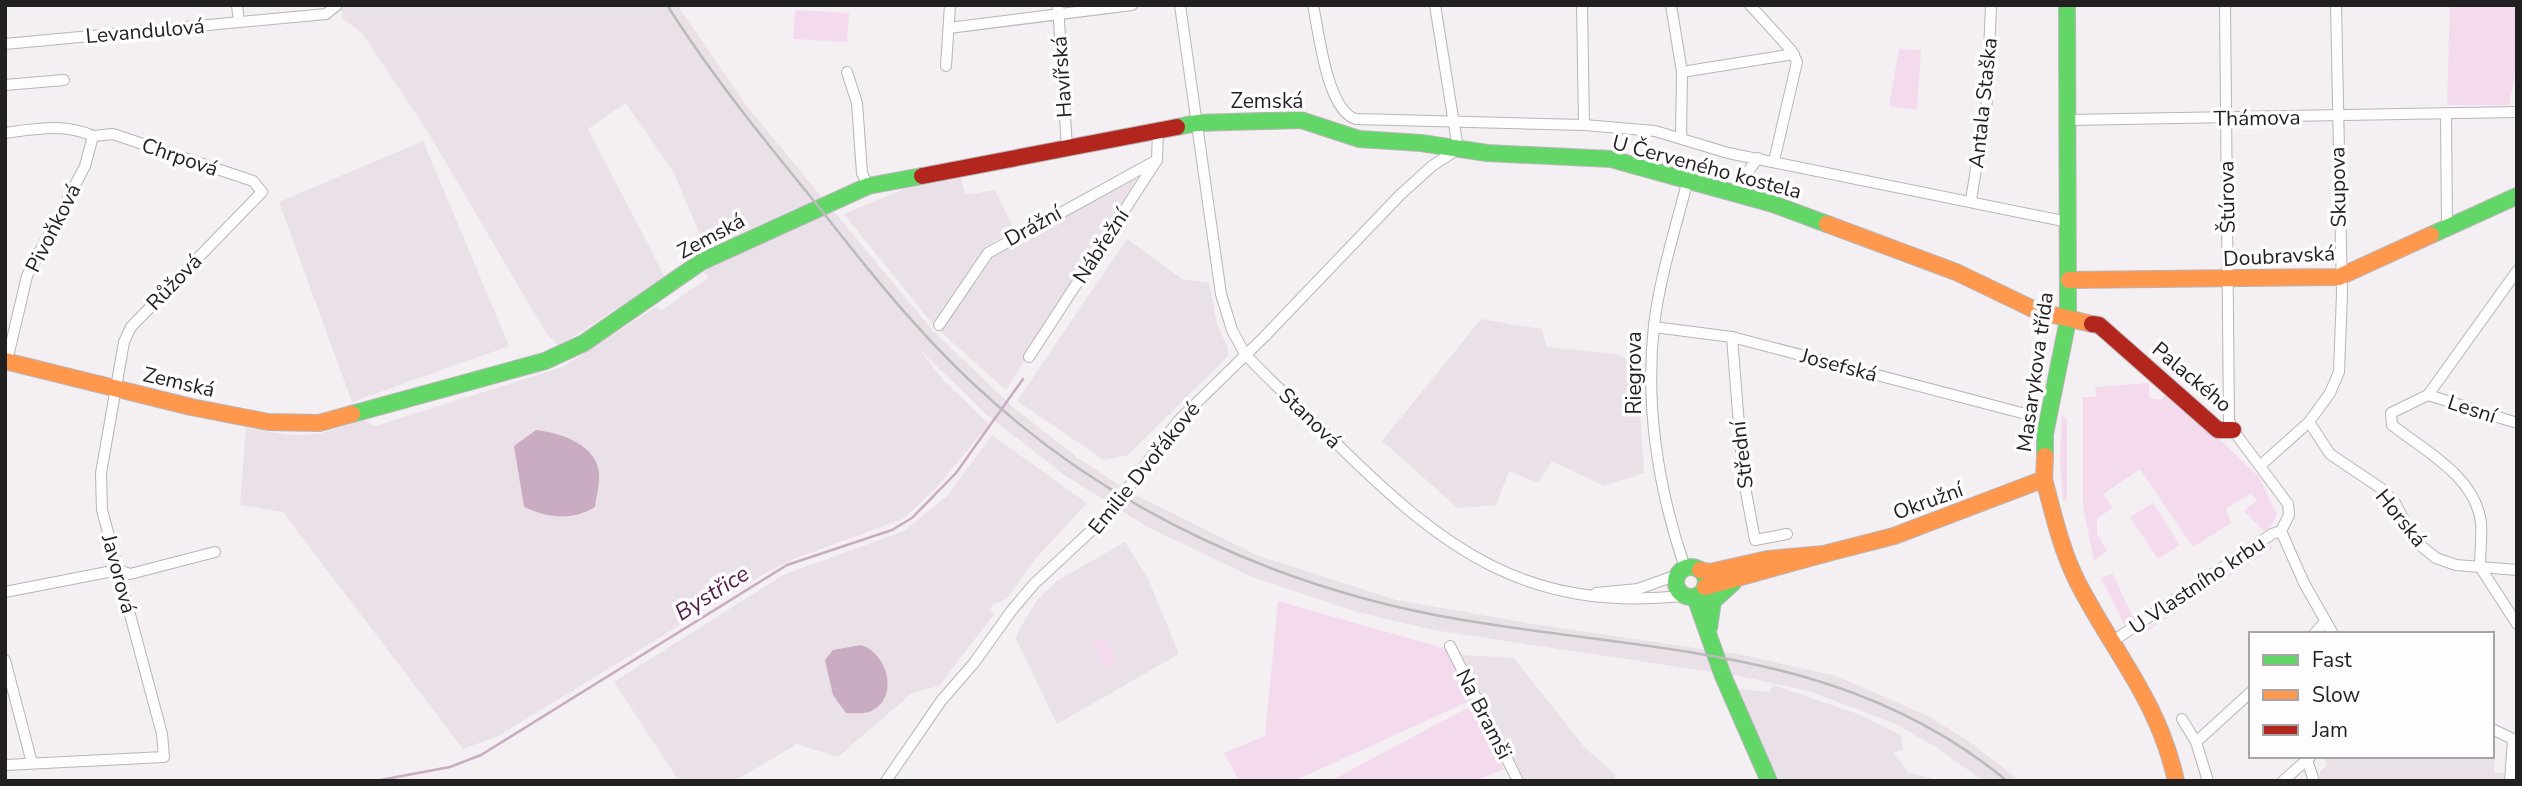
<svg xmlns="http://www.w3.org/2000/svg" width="2522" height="786" font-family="'Nunito Sans',sans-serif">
	<rect width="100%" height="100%" fill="#f3eff2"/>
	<g fill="#eae0e7">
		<path d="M341,5H677L749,109L932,330L1014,408L1078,458L1133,494L1259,556L1396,600L1527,623L1743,655L1836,676L1928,716L1971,743L2020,781H1984L1937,748L1896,724L1809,691L1739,676L1433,630L1357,612L1250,576L1146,526L1066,476L987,415L919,349L943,380L989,424L937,487L903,519L796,558L762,575L498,736L463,749L283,512L240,505L246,428L289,435L319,434L365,420L375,426L563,367L656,307L662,310L708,278L704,272L711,267L810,220L799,207L706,249L674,173L626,103L588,129L665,277L559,346L546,333L428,132L362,33L343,19Z"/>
		<path d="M423,141L509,346L352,402L279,202Z"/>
		<path d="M961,178L965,195L995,190L1014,230L985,247L932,323L844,214L904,189Z"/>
		<path d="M1137,178L1006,390L941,332L993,258L1041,227Z"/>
		<path d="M1127,239L1182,279L1209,283L1217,324L1228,349V356L1128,455L1104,460L1017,401Z"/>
		<path d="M1481,319L1541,329L1547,347L1617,354L1637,365L1644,473L1604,486L1552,461L1538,483L1509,471L1496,505L1458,508L1382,441Z"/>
		<path d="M992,435L1087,503L1035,559L1007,599L994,604L989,610L994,614L939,686L912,693L838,757L797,744L734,781H679L614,682L783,575L904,531L947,496Z"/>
		<path d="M1125,542L1148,579L1179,654L1057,724L1016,639L1019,630L1037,600L1057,581Z"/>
		<path d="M1461,655L1514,658L1585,748L1615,774V781H1525Z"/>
		<path d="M1773,685L1858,714L1901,735L1903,749L1894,753L1908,772L1942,781H1780L1762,747L1739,689L1769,692Z"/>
		<path d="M2492,745H2495L2494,773H2504L2503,781L2320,780V772L2327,765L2324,756H2492Z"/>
	</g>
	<g fill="#f3dbed">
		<path d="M2450,5H2517V64L2509,105H2447Z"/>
		<path d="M795,10L849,13L847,42L793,39Z"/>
		<path d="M1899,49L1921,50L1917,110L1889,106Z"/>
		<path d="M2149,383V398L2161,400L2169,391L2258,476L2277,514L2272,525L2264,531L2244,511L2257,501L2251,493L2226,509L2231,523L2193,547L2140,469L2103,494L2113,508L2097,518V534L2107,551L2094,561L2083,506V397H2096L2095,387Z"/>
		<path d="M2062,415L2067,419V499L2063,501L2060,460Z"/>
		<path d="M2153,503L2180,545L2158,559L2130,517Z"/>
		<path d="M2272,545L2273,547L2137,638L2141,633Z"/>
		<path d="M2113,574L2132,616L2147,611L2127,624H2124L2101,578Z"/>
		<path d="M1278,601L1447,649L1474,699L1294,781H1239L1224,753L1265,736Z"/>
		<path d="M1105,637L1117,661L1104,668L1092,643Z"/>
		<path d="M1473,705L1504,769L1475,781H1330Z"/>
	</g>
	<g fill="#c9abc2">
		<path d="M536,430C560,433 597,444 599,474C600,484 596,497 595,507C572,521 548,518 524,507L514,446Z"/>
		<path d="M861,645C889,654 900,700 869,712C863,714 854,713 846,713L833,695L825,660L833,650Z"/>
	</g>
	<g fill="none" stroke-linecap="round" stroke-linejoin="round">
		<path stroke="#c9abc2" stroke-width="2.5" d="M375,781L450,767L481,755L787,565L892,530L912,518L956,473L1023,379"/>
		<defs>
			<g id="street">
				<path d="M237,5L239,22"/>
				<path d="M1058,5L1067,148"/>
				<path d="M1180,5L1221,294L1232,330L1245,354C1274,385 1306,414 1337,444C1444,549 1525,612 1683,596"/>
				<path d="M1313,5C1319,33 1327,111 1356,119L1584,125L1655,131L1728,153L2068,222"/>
				<path d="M1582,5L1584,125"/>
				<path d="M1671,5L1682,72L1681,137"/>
				<path d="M1750,5L1791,50L1797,62L1774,161"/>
				<path d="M2225,5L2229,420L2233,430L2288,504L2289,515L2281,531L2304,583L2333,634"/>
				<path d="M949,28L1132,5"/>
				<path d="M5,44L326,14L337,5"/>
				<path d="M946,66L950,5"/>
				<path d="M847,72L857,103L862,173L868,186"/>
				<path d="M1682,72L1794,54"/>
				<path d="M5,85L64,80"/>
				<path d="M2446,115L2447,227"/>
				<path d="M2068,120L2517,112"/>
				<path d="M5,133C35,129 65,123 93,136"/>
				<path d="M1733,192L1758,158"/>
				<path d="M1971,200L1987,101L1991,5"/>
				<path d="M939,325L988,253L1157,160"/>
				<path d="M1654,327L1732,337L2022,413"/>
				<path d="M1732,337L1743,476L1755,540L1787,534"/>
				<path d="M1029,357L1157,160L1158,130"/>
				<path d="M6,365L27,276L85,166L93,136"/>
				<path d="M2428,395L2517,423"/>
				<path d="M2309,422L2330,454L2382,489L2395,503L2415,541L2436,558L2456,565L2517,570"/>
				<path d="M2261,465L2309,422L2330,393L2339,372L2342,294L2336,5"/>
				<path d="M2480,567C2480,553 2482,537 2481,523C2476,477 2425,451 2392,425L2391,413L2428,395L2517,271"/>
				<path d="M2480,567L2517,624"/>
				<path d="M1685,568C1659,491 1645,406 1654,325C1660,276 1676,227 1688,179"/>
				<path d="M5,592L118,570L130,574L215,552"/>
				<path d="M1596,593L1638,589L1677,575"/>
				<path d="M2314,634L2325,622"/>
				<path d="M2113,641L2272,534L2281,531"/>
				<path d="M1450,646L1518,781"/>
				<path d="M5,660L32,763"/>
				<path d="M2182,719L2196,742L2208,781"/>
				<path d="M2492,729L2517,741"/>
				<path d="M2196,742L2251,692"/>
				<path d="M2307,760L2314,781"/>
				<path d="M5,765L164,757L162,734L102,510L101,473L124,342L131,327L262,192L253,181L113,134L93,136"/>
				<path d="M886,781L941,701L974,663L1012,610L1034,584L1108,515L1178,421L1264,337L1400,195L1432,166L1458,149L1435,5"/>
				<path d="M2283,781L2311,756"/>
				<path d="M2510,781L2513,740"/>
			</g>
			<g id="fast">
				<path d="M1177,127L1197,123L1301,120L1359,139L1421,143L1487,153L1611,159L1773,204L1827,224"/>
				<path d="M2431,235L2517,196"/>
				<path d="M352,414L545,361L584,343L701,262L868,186L922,176"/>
				<path d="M2045,456V434L2068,320L2067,5"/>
				<circle cx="1691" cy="582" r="15"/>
				<path d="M1695,597L1723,676L1769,781"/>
				<path d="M1709,628L1713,601L1733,583"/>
			</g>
			<g id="slow">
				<path d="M1827,224L1956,272L2037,311L2092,324"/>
				<path d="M2069,280L2339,277L2431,235"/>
				<path d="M5,361L191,407L268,422L319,423L352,414"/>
				<path d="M2044,479C2053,513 2061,549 2077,581C2113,652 2158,699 2176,781"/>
				<path d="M1824,554L1894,536L2044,479L2045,456"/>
				<path d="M1700,570L1710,572L1768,559L1824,554L1705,587"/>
			</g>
			<g id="jam">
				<path d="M922,176L1177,127"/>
				<path d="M2092,324L2099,325L2218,430H2233"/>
			</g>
		</defs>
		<use href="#street" stroke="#b8b5b7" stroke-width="12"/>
		<use href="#fast" stroke="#b8b5b7" stroke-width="18"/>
		<use href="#slow" stroke="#b8b5b7" stroke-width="18"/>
		<use href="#jam" stroke="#b8b5b7" stroke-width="18"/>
		<use href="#street" stroke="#fdfdfd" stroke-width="10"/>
		<use href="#fast" stroke="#63d668" stroke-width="16"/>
		<use href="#slow" stroke="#ff974d" stroke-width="16"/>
		<use href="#jam" stroke="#b3261e" stroke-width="16"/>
		<path stroke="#bbbabb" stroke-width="2.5" d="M667,5C712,76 765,141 818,206C868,270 919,334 979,389C1113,513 1284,590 1463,620C1658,653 1847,648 2007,781"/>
	</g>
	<g text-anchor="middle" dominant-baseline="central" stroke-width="7" stroke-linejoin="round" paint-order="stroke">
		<g font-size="21" fill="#221f21" stroke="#fefcfe">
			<text transform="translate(145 31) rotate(-5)">Levandulová</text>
			<text transform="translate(1062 77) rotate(-94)">Havířská</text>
			<text x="1267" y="101">Zemská</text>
			<text transform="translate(1983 103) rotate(-84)">Antala Staška</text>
			<text transform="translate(2257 118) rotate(-1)">Thámova</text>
			<text transform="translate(180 157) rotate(19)">Chrpová</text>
			<text transform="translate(1707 167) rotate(15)">U Červeného kostela</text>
			<text transform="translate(2338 187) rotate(-91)">Skupova</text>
			<text transform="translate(2227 197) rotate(-91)">Štúrova</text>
			<text transform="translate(1033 226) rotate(-29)">Drážní</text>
			<text transform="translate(53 228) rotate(-63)">Pivoňková</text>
			<text transform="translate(711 236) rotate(-28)">Zemská</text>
			<text transform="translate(1101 246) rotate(-57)">Nábřežní</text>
			<text transform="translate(2279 256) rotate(-3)">Doubravská</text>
			<text transform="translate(174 282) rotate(-46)">Růžová</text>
			<text transform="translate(1839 365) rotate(15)">Josefská</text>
			<text transform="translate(2035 372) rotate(-82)">Masarykova třída</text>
			<text transform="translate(1634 373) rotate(-90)">Riegrova</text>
			<text transform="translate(2192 377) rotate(40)">Palackého</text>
			<text transform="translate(179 382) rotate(13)">Zemská</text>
			<text transform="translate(2472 409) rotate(18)">Lesní</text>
			<text transform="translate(1310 418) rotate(44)">Stanová</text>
			<text transform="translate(1742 455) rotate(-97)">Střední</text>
			<text transform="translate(1144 468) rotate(-51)">Emilie Dvořákové</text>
			<text transform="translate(1928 501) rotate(-20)">Okružní</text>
			<text transform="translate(2401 518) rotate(51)">Horská</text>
			<text transform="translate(119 574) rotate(75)">Javorová</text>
			<text transform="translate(2197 585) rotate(-34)">U Vlastního krbu</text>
			<text transform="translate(1484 714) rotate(63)">Na Bramši</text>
		</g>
		<g font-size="23" font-style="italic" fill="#521f48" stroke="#fefcfe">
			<text transform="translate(712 593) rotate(-32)">Bystřice</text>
		</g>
	</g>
	<rect width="2522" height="786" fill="none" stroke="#221f21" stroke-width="14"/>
	<rect x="2249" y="632" width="245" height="126" fill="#fefcfe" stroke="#a6a4a6" stroke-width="2"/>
	<rect x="2263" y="655" width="35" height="10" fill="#63d668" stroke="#a6a4a6" stroke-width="2"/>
	<text x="2312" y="667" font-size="21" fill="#221f21">Fast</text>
	<rect x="2263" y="690" width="35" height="10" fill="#ff974d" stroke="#a6a4a6" stroke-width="2"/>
	<text x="2312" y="702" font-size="21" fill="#221f21">Slow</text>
	<rect x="2263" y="725" width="35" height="10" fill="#b3261e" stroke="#a6a4a6" stroke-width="2"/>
	<text x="2312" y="737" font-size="21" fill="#221f21">Jam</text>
</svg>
